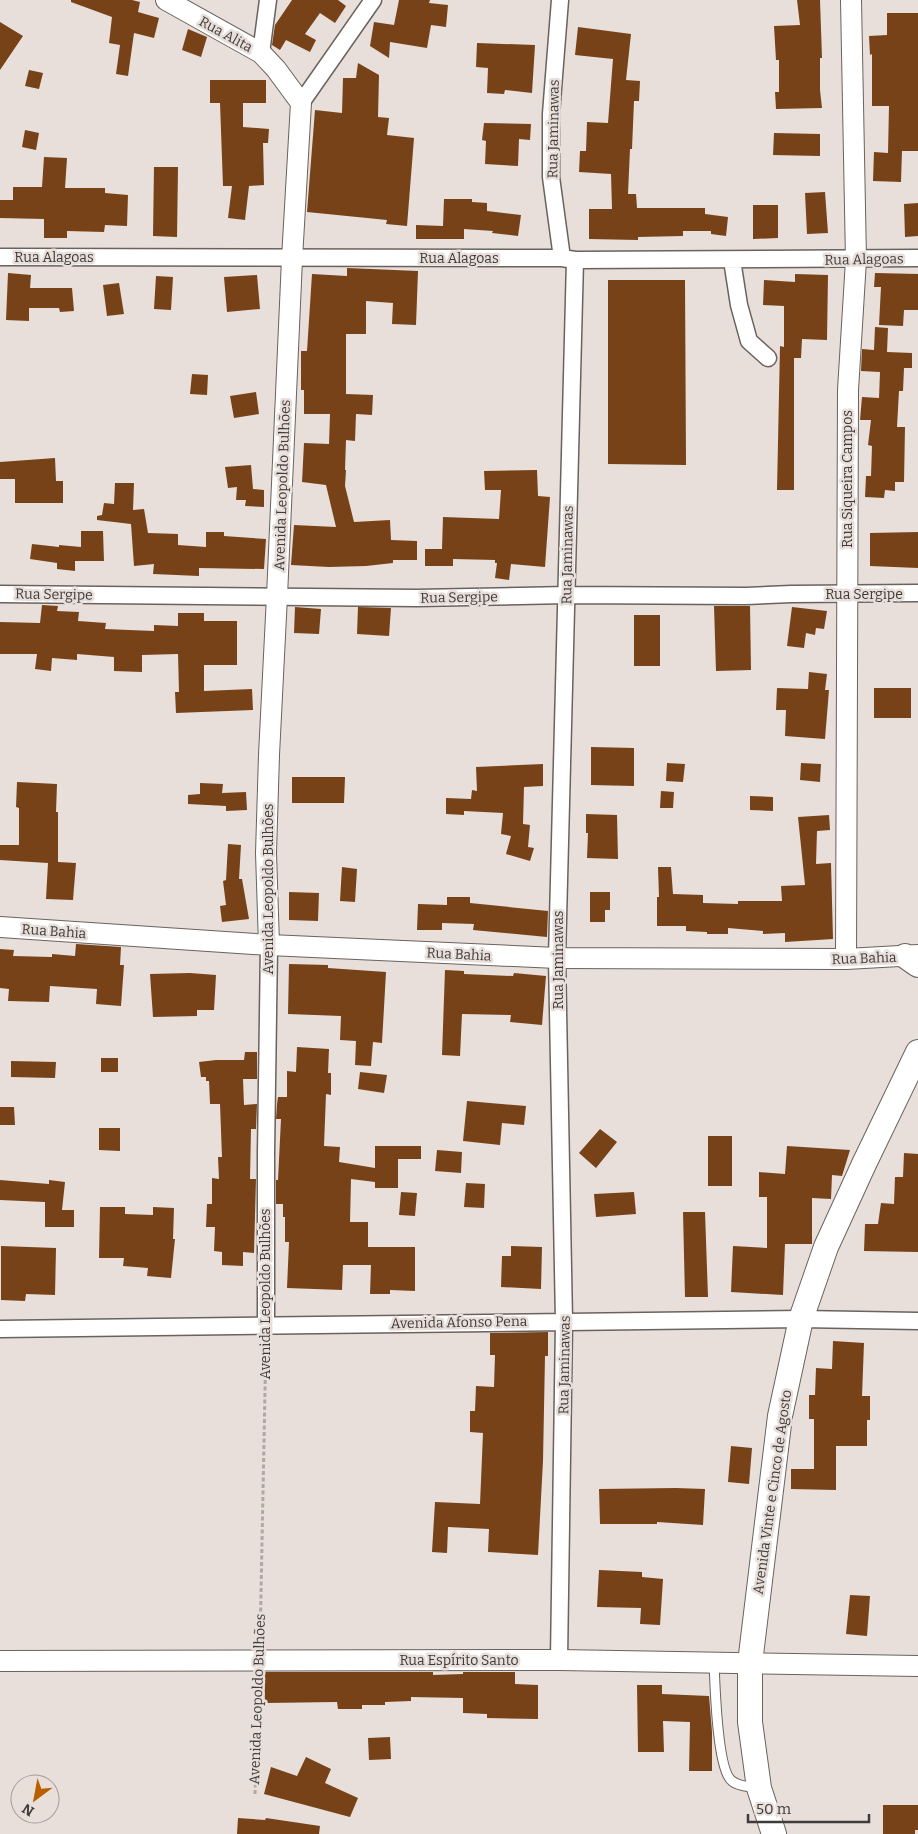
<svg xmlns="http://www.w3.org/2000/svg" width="918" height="1834" font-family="Bitter,serif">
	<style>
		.building { fill: #774218 }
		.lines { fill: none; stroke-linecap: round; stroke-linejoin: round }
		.service-casing { stroke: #69625d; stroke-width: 11 }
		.minor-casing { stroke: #69625d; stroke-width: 19 }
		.tertiary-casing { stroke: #69625d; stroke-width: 22 }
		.secondary-casing { stroke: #69625d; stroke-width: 26 }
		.path { stroke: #afa8a4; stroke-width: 3; stroke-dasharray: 4 2.5; stroke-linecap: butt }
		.service { stroke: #fff; stroke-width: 9 }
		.minor { stroke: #fff; stroke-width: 16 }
		.tertiary { stroke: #fff; stroke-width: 20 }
		.secondary { stroke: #fff; stroke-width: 24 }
		.labels { text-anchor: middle; stroke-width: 5; stroke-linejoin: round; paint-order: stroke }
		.street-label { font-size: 14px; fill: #3e3b38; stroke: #e8dfda }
	</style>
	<rect width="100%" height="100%" fill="#e8dfda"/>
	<path class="building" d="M71 0H132L140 2 138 12 159 18 154 38 134 33 128 76 116 74 120 45 109 43 112 17 71 2Z
		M292 0H338L346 6 335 23 320 13 305 34 316 40 310 52 286 40 280 50 272 45 275 25Z
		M399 0H430L429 3 448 5 446 27 431 25 427 48 390 42 389 58 370 46 374 22 394 25Z
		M797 0H820L822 58H820V90L822 108 776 109 775 92H779V60H776L774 26 800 25Z
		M887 13H918V151H902L901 182 873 181 874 152 888 153 889 106H872V54L870 55 869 36 887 35Z
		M0 22 23 36 0 70Z
		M578 27 631 34 626 80 640 81 639 101H634L632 149H630L628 194H636L637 208H705V214L728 217 726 236 711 234V231H683V236L638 237V240L589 239V209H612L611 174 579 172 580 151H586L587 122 608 123 613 59 575 55Z
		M188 29 207 37 201 57 182 50Z
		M477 43 535 45 532 93 505 90 504 94 487 93 488 68 476 67Z
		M358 63 379 75 378 117 389 118 387 135 414 138 407 226 386 224 387 220 307 212 315 110 342 113 343 78H356Z
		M29 70 43 73 39 89 25 86Z
		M210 80H266V103H243V127L269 129 268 143H263L264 185 249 186 245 220 228 218 232 186H223L220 103H210Z
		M484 123 531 124 530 140 519 139 518 166 485 164 486 141 482 140Z
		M25 130 39 133 36 150 22 147Z
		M774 133 820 134V156L773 155Z
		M44 157 67 158 65 188H105V193L128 195 127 226 105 225 104 232 67 231V238H44V219L0 218V200H13V187H42Z
		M154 167H178L177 237 153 236Z
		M825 192 828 233 807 234 805 193Z
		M444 199H472V202L487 203V211L521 215 518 236 492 233 493 231 464 229V239H416V225L443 226Z
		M918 203V236L905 237 904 204Z
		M753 205H778V238L753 239Z
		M347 268 418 271 416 325 392 324 393 303 366 301V334H346V394L373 395 372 415 356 414 355 441 346 440 345 470H346L345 486 354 522 390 520 391 540 417 541V560H393V563L366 566 329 567 291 565 294 525 336 527 326 485 302 482 304 443 329 444 330 414H304V390H301V351H307L312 274 347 276Z
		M8 273 31 275 30 288H72L74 311 60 312 59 308H29V321L6 320Z
		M875 273 918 274V310H904L903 326 879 325 881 287H874Z
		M795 274 828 275 827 340 802 339 801 358H794V490H777L780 346 784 347V306L763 305 764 280 795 282Z
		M257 275 260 309 227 312 224 277Z
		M156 276 173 277 171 310 154 309Z
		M608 280H685L686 465 608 464Z
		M119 283 124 314 107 316 103 285Z
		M875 327 888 328 887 352 912 353V368H904L903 391H899L897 427H905L904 482H895V491L885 490 884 498 865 497 866 476H871L872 446 868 445 871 420H860L862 397 879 398 880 372 861 371 862 349 874 350Z
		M192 374 208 375 207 395 190 394Z
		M256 392 259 414 234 418 230 396Z
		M55 458 56 481H63V503H15V479H0V462Z
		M251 465 253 489 264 490V507L245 506 246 500H236L237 487 228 488 225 467Z
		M537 470 538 496 550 497 545 567 511 564 509 580 495 578 497 563H495V560L453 559V566H425V549H442L443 517 499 519 501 490H485L484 471Z
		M115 483H134L133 510 144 509 148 533 178 534V545L206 547V532H224V536L266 539 264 569 199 568V576L153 574 154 564 134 566 131 524 97 520V516L102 515 104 503 114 504Z
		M81 531H103L104 561H75V571L57 569V563L30 559 32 544 59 547V545L81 547Z
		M918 532V568L870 566V533Z
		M42 605 58 606 57 611 79 612 78 621 106 623 105 629 154 631V625L178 626V613H204V621H237V665H204V691L252 689 253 710 176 713 175 692H179L178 654 142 655V672L114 671V657L77 654V660L52 658 51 671 35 669 37 654H0V622L40 623Z
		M714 606H750L751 670 716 671Z
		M295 607 321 609 319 634 294 633Z
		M358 607 391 608 389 636 357 634Z
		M792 607 827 611 824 629 816 628 815 635 806 633 804 648 787 646Z
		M634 615H660V666H634Z
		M809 672 827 674 825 690H829L825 739 785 736 786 710H776L777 688 808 689Z
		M874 688H911V718H874Z
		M591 747 634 748V786L591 785Z
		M667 763 685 764 683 782 666 781Z
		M801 763 821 764 820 782 800 780Z
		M543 764V786L524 787 523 824 530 825 528 847 534 848 530 861 506 854 511 836 501 834 503 813 464 811V815L446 814V798L471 799 472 790 477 791 476 767Z
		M292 777H345L344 803H292Z
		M17 782 57 784 56 812H58V862L76 863 73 900 46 899 48 863 0 860V845H19V808L16 807Z
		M200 783 223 784 222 793 246 792 247 810 226 811V806L188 804V795L200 794Z
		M661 791 674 792 673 808H660Z
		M750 796 773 797V811L750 810Z
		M586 814 617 815 618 859 587 858 588 833H586Z
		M829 815 830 830 817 831 816 864 831 863 833 939 785 942V933L763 934V931L728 928V934H707V932L686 931V926H657V897H659L658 867H671L673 894 703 895V903L738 904V901H782L781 886 805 885 798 817Z
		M228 844 241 845 239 879H242L249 919 222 922 220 906 226 905 223 881 226 880Z
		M342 867 357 869 355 902 340 901Z
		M289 892 319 893 318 921 289 920Z
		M590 892H610V910H605V922H590Z
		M447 897H470V903L548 911 547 937 473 930 474 924 442 923V930H417L418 904 447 905Z
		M76 944 121 947 120 965H124L121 1006 96 1004 97 989 50 986 49 1002 8 1001 9 989 0 988V949L14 950 13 956 52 957V954L75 956Z
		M289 964 328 965V968L386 972 382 1043 373 1042 371 1066 355 1065 356 1041 340 1040 341 1016 288 1014Z
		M445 970 464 971V974L513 976 514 973 546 976 542 1025 510 1022 511 1015 462 1014 460 1056 442 1055Z
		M190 973 216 975 214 1010H197V1016L153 1017 150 974Z
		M297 1047 329 1049 328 1073H331V1095L326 1094 324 1146 340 1147 339 1162 375 1168V1146H421V1159H398V1188H375V1182L351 1179 350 1222H368V1247H415V1291L390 1290V1294H370L371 1265H343L342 1290 287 1288 289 1242H285V1217H283V1204H276V1180H278L281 1119H276L277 1104 278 1097H287V1071L296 1072Z
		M245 1052H257V1079H243L244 1105 257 1104 256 1129H251L250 1179H256L254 1253 243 1252V1266L222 1265V1252L214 1251 215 1227H206L207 1204H212V1178L219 1179 218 1157H222L220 1104H210L209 1081H206V1077H201L199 1062 216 1060H244Z
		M101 1058H118V1072H101Z
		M11 1061 56 1062 55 1078 11 1077Z
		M360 1072 387 1075 384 1093 358 1089Z
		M467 1101 526 1106 524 1125 502 1123 500 1145 463 1141Z
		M0 1107H14L15 1125H0Z
		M99 1128H120V1151L99 1150Z
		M600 1129 617 1142 596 1168 579 1153Z
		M708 1136H732V1186H708Z
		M787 1146 850 1150 842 1176 832 1175 831 1199 812 1198V1244H785L783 1295 731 1292 733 1246 767 1248V1197H759V1172L785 1174Z
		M437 1150 462 1152 461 1173 435 1171Z
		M904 1153 918 1154V1252L864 1251 865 1224H878L881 1203 894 1204 895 1177H903Z
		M0 1180 49 1184V1180L65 1182 62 1210H74V1227H45V1202L0 1200Z
		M466 1183 485 1184 484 1208 464 1207Z
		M401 1192 417 1193 415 1216 399 1215Z
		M634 1192 636 1214 596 1217 594 1194Z
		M100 1207H125V1214L153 1215V1207L174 1208 173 1239H175L171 1278 147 1276 148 1268 123 1266 124 1258H99Z
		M683 1212H705L708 1297H685Z
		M1 1246 56 1248 55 1295 26 1294 25 1301 1 1300Z
		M511 1246 542 1247 541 1289 501 1287 502 1256H511Z
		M548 1332V1356H545L543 1461 538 1555 488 1552 489 1529 448 1527 447 1553 432 1552 435 1502 480 1504 483 1433 470 1432V1411H475L476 1386 494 1387 495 1355H490V1333Z
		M833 1341 864 1343 862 1396H870V1420H867V1446H836V1490L791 1489V1469H814V1419H809V1395H815L816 1368 832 1369Z
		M731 1446 752 1448 749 1484 728 1482Z
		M676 1488 705 1489 703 1525 657 1522V1524H600L599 1489Z
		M599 1570 642 1572V1577L663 1579 660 1625 640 1624 641 1608 597 1607Z
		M850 1595 870 1596 867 1636 846 1634Z
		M264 1672H433V1675L463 1674V1672H515V1684L538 1685V1719L487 1718V1714L463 1713V1698L411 1697V1701L385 1702V1705H362V1709H338L337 1702 265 1703Z
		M637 1685H662V1694L709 1696 712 1732V1771H689L690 1722 663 1721 664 1752H638Z
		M390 1737 391 1759 369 1760 368 1738Z
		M306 1757 331 1769 325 1783 358 1798 350 1817 264 1794 271 1767 297 1776Z
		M883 1805H918V1830H915V1834H883Z
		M238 1818 265 1820 266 1818 320 1826 319 1834H237Z"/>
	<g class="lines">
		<g class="service-casing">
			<path id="service" d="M714 1663C715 1684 717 1770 732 1781 739 1787 750 1786 758 1788"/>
		</g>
		<g class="minor-casing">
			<path id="minor" d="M560 0 551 114V177L562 258
				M261 53 268 0
				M301 103 373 0
				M0 257 562 258 575 260 918 258
				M732 260 739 305 749 341 768 358
				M0 594 417 598 567 595 746 596 791 594 918 593
				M266 1324V1153L269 945
				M0 1329 801 1319 918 1321
				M559 1660 564 1321 557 958 575 260"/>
		</g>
		<g class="tertiary-casing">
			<path id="tertiary" d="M166 0 261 53 276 69 301 103 292 259 277 596 269 755 266 853 269 945
				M0 927 269 945 557 958 846 959 918 955
				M846 959 848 390 856 260 851 0
				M0 1661 559 1660 918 1666"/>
		</g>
		<g class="secondary-casing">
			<path id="secondary" d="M905 956 918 965
				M774 1834 759 1788 750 1722V1663L780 1416 801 1319 826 1247 864 1164 918 1052"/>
		</g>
		<path class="path" d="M260 1644 266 1340
			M255 1794 259 1677"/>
		<use href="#service" class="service"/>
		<use href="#minor" class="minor"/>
		<use href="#tertiary" class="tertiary"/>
		<use href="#secondary" class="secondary"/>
	</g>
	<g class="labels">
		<g class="street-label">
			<text transform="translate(226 34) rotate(29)" y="5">Rua Alita</text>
			<text transform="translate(553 129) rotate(-89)" y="5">Rua Jaminawas</text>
			<text x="54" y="262">Rua Alagoas</text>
			<text x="459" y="263">Rua Alagoas</text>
			<text transform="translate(864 259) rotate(-1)" y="5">Rua Alagoas</text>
			<text transform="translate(847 479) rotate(-90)" y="5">Rua Siqueira Campos</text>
			<text transform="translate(282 485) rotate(-88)" y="5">Avenida Leopoldo Bulhões</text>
			<text transform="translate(567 555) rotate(-89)" y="5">Rua Jaminawas</text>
			<text transform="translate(54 594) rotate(1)" y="5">Rua Sergipe</text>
			<text x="864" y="599">Rua Sergipe</text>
			<text transform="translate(459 597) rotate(-1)" y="5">Rua Sergipe</text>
			<text transform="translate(268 889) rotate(-90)" y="5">Avenida Leopoldo Bulhões</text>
			<text transform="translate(54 931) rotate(4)" y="5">Rua Bahia</text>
			<text transform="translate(459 954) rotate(3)" y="5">Rua Bahia</text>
			<text transform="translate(864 958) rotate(-2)" y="5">Rua Bahia</text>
			<text transform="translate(558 960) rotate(-90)" y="5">Rua Jaminawas</text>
			<text transform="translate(265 1294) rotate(-90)" y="5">Avenida Leopoldo Bulhões</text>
			<text transform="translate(459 1322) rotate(-1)" y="5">Avenida Afonso Pena</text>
			<text transform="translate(564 1365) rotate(-89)" y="5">Rua Jaminawas</text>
			<text transform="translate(772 1492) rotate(-82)" y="5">Avenida Vinte e Cinco de Agosto</text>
			<text x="459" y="1665">Rua Espírito Santo</text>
			<text transform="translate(257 1699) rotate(-88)" y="5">Avenida Leopoldo Bulhões</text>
		</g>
	</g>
	<g transform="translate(35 1799) rotate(212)"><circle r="24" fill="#e8dfda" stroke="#a49d99"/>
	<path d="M0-4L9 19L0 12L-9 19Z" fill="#b95f00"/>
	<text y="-8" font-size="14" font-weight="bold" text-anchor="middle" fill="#3e3b38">N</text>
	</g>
	<path d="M748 1814v8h121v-8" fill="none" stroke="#3e3b38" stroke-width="2.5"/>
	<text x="756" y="1814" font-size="15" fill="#3e3b38" stroke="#e8dfda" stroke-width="4" paint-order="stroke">50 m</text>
</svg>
